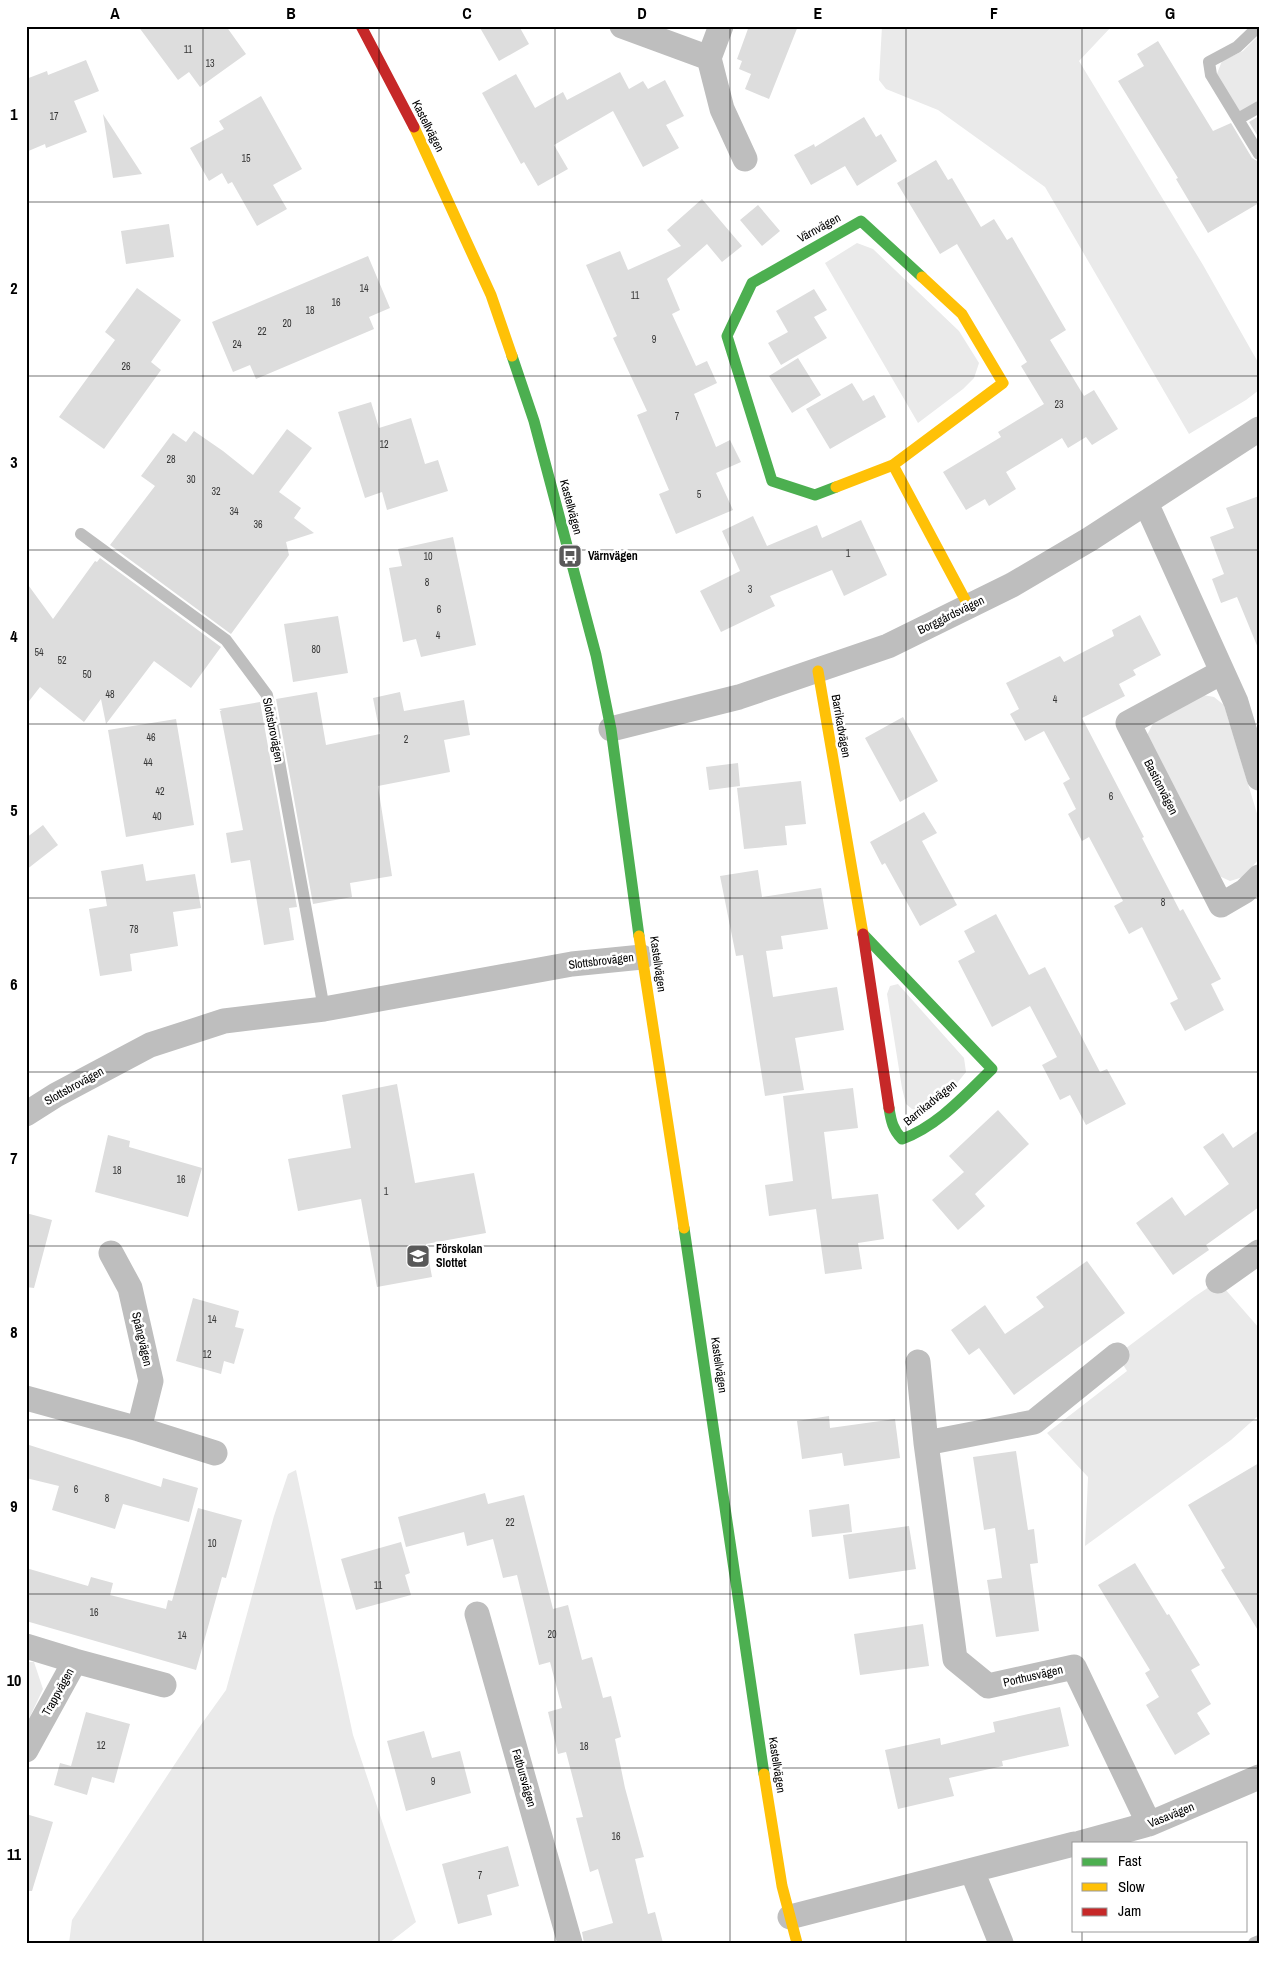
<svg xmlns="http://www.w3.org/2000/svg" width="1285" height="1969" font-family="'Archivo Narrow',sans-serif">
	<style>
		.green { fill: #eaeaea }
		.building { fill: #ddd }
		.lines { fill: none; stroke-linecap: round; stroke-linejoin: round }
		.lane { stroke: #bebebe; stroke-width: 12 }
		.street { stroke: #bebebe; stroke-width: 25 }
		.fast { stroke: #4caf50; stroke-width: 11 }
		.slow { stroke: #ffc107; stroke-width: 11 }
		.jam { stroke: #c62828; stroke-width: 11 }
		.grid { fill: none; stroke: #000; stroke-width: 1; stroke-opacity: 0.55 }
		.labels { text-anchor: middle; stroke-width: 5; stroke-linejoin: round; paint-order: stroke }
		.number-label { font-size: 10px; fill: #373737 }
		.street-label { font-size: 12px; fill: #000; stroke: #fff }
		.poi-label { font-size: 12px; font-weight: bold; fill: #000; stroke: #fff; text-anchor: start }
		.neatline { fill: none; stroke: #000; stroke-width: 2 }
		.grid-label { font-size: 16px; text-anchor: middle; font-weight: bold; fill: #000 }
	</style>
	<rect width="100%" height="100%" fill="#fff"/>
	<path class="green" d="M882 26H1112L1079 61 1203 265 1259 364V390L1246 400 1189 434 1045 187 938 110 886 89 879 80Z
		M1259 35V105L1241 116 1216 76 1222 61 1243 51Z
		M857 243 873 249 959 331 979 363 974 378 963 389 918 423 825 263Z
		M1203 695 1214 697 1224 705 1259 820V859L1243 877 1230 881 1217 875 1147 735 1155 720Z
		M898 984 964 1058 966 1072 949 1093 922 1111 912 1109 906 1104 902 1088 887 994 890 986Z
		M1218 1281 1259 1328V1415L1231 1440 1085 1546 1088 1477 1047 1433 1127 1371 1117 1355 1194 1297Z
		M296 1470 353 1735 416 1922 389 1943H69L72 1920 198 1729 226 1690 274 1516 288 1474Z
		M26 1662H34L43 1689 26 1725Z"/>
	<path class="building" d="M138 26H226L246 54 200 87 189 72 178 80Z
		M479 26H519L529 44 499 61Z
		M749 26H798L769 99 745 89 751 74 739 69 742 61 737 59Z
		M1158 41 1213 131 1231 123 1252 158 1259 162V203L1208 233 1176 179 1178 178 1118 81 1144 66 1137 54Z
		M86 60 99 91 74 101 87 132 46 148 45 144 26 152V79L47 71 48 75Z
		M620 72 629 89 643 81 648 89 665 80 684 116 666 125 679 148 643 167 613 111 554 145 568 169 538 186 524 162 521 164 482 93 516 74 535 108 563 92 567 100Z
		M261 96 302 169 273 185 287 209 257 226 232 182 228 184 222 173 209 181 190 148 224 129 219 121Z
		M103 114 142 174 113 178Z
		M1259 116V138L1249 122Z
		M864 117 876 137 881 134 897 161 857 186 845 166 811 185 794 155 814 144 815 147Z
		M936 160 948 180 952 178 981 227 994 219 1007 240 1012 237 1066 330 1050 340 1084 396 1094 390 1118 429 1092 445 1086 437 1068 448 1062 438 1006 472 1016 489 989 506 985 499 966 510 943 472 1001 437 998 432 1044 404 1021 366 1027 362 957 244 940 254 897 183Z
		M702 199 742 246 722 262 707 244 667 279 680 310 672 314 696 366 707 361 717 383 694 394 716 447 730 440 741 462 716 473 733 510 676 534 659 494 669 490 637 415 647 411 613 338 617 336 586 265 620 251 628 270 681 246 667 230Z
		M758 205 780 231 762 246 740 220Z
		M169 224 174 257 126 264 121 231Z
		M368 256 390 308 369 317 374 329 256 379 250 365 233 372 212 322Z
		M137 288 181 320 151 362 161 370 104 449 59 417 115 340 105 332Z
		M814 289 827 310 814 317 827 338 781 365 768 343 788 332 776 311Z
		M798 358 821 395 792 413 769 376Z
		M852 383 863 401 874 395 886 417 830 449 806 409Z
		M371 402 379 428 411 418 425 464 438 460 448 491 387 510 382 492 365 498 338 412Z
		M287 429 312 448 279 492 301 508 294 518 314 533 286 542 289 555 231 634 110 545 155 486 141 476 173 433 186 442 194 431 223 451 253 475Z
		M1259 496V648H1258L1237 597 1221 603 1212 579 1224 574 1210 537 1234 528 1226 508Z
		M753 516 767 546 817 525 822 538 861 520 887 575 844 596 832 570 770 596 775 606 721 632 700 591 740 571 722 531Z
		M453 537 476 645 421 657 416 639 403 642 389 568 402 566 398 549Z
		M100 558 221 647 191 688 154 661 106 724 101 699 84 722 40 687 26 705V582L53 619 95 561 97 562Z
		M1140 615 1161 655 1133 670 1136 675 1119 684 1125 696 1082 718 1144 837 1142 838 1180 911 1183 909 1221 979 1211 984 1224 1010 1185 1031 1170 1003 1178 999 1142 927 1129 934 1114 906 1123 901 1089 837 1082 841 1068 814 1076 809 1063 783 1070 779 1044 731 1025 741 1010 714 1019 709 1006 683 1060 656 1064 662 1114 636 1112 630Z
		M338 616 348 673 293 682 284 624Z
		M317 692 326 745 380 734 373 698 400 692 404 711 464 700 470 735 444 740 450 772 378 786 392 876 350 883 352 897 313 904 276 699Z
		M260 702 297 907 289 908 294 940 264 945 250 860 231 863 226 833 243 830 220 711H222L219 709Z
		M903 717 938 781 900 802 865 738Z
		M176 719 194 825 126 837 108 730Z
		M738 763 740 786 709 790 706 767Z
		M801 781 806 824 785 826 787 845 744 849 737 788Z
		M924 812 937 833 922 841 957 905 920 926 885 863 882 865 870 842Z
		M43 825 58 845 26 870V838Z
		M143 864 146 881 195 874 201 908 173 912 178 946 130 954 132 971 100 976 89 909 107 906 101 871Z
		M758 870 762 897 821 888 828 929 781 936 783 949 766 951 773 997 837 987 844 1030 795 1038 804 1090 765 1096 743 955 736 956 720 876Z
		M996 914 1029 975 1045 967 1100 1072 1107 1069 1126 1104 1086 1125 1070 1095 1060 1100 1042 1065 1057 1057 1030 1006 992 1027 958 961 975 952 964 931Z
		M397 1084 415 1183 474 1173 486 1233 426 1244 432 1277 377 1287 361 1199 298 1211 288 1159 351 1148 342 1095Z
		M853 1088 858 1128 824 1132 832 1199 878 1194 884 1239 858 1243 862 1269 825 1274 816 1209 769 1216 765 1185 793 1181 783 1096Z
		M998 1110 1029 1144 975 1194 985 1206 958 1230 932 1200 964 1172 949 1156Z
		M1259 1130V1207L1206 1245 1209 1250 1173 1275 1136 1223 1172 1197 1185 1216 1229 1184 1203 1147 1223 1133 1233 1148Z
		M108 1135 130 1141 129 1147 202 1168 188 1217 95 1192Z
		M26 1213 52 1220 34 1288 26 1287Z
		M1087 1261 1125 1313 1014 1395 979 1348 969 1355 951 1330 985 1305 1005 1334 1044 1307 1036 1297Z
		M193 1298 239 1311 235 1327 244 1329 234 1364 224 1361 221 1374 176 1361Z
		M829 1416 830 1428 895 1419 900 1458 844 1466 842 1453 802 1459 797 1421Z
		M26 1444 161 1487 163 1478 198 1488 189 1522 123 1504 115 1529 52 1510 59 1486 26 1478Z
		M1016 1451 1028 1530 1034 1529 1038 1563 1030 1564 1039 1631 996 1637 987 1580 1002 1578 995 1528 984 1530 973 1457Z
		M1259 1463V1632L1221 1570 1225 1568 1188 1505Z
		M485 1493 488 1504 524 1495 553 1609 568 1605 582 1660 592 1657 603 1698 611 1696 621 1737 615 1739 625 1788 644 1857 635 1859 648 1914 655 1912 663 1943H584L582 1932 613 1923 598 1869 590 1872 576 1818 583 1817 566 1752 558 1754 548 1712 562 1708 550 1662 539 1665 517 1575 503 1578 493 1539 467 1546 464 1532 406 1547 398 1517Z
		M849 1504 852 1532 812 1537 809 1510Z
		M198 1508 242 1520 226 1578 222 1577 196 1670 26 1621V1568L88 1586 91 1577 113 1583 110 1595 166 1609 168 1600 172 1601Z
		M909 1526 916 1569 849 1579 843 1535Z
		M401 1542 410 1573 405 1575 411 1595 356 1610 341 1559Z
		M1135 1563 1167 1615 1169 1614 1200 1665 1191 1670 1211 1704 1197 1713 1210 1734 1175 1755 1146 1705 1159 1697 1145 1673 1150 1670 1098 1585Z
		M923 1624 929 1666 860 1675 854 1634Z
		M1060 1707 1069 1746 1002 1761 1003 1766 949 1778 954 1796 898 1809 885 1750 940 1738 941 1745 995 1732 993 1722Z
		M86 1712 130 1724 114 1783 92 1777 87 1795 54 1785 60 1763 71 1766Z
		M424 1731 432 1758 460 1751 471 1793 406 1811 387 1741Z
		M26 1814 53 1822 32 1891H26Z
		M508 1846 519 1886 487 1895 492 1915 458 1924 442 1864Z"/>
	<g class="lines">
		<path class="lane" d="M1259 26 1237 47 1209 62 1211 75 1259 154
			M1238 119 1259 107
			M81 534 226 640 267 695 324 1009
			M1254 1943 1259 1941"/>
		<path class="street" d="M622 26 709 58 721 26
			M709 58 722 109 745 159
			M1146 503 1236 702 1259 778
			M1222 672 1128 723 1221 905 1245 891 1259 877
			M611 729 739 697 888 646 1012 585 1090 539 1259 429
			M26 1114 56 1095 150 1045 224 1021 324 1009 572 964 642 957
			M111 1253 130 1288 151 1381 139 1429
			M1218 1281 1259 1252
			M918 1362 926 1443 955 1659 988 1686 1074 1667 1149 1824
			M26 1398 139 1429 215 1453
			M926 1443 1034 1422 1117 1355
			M477 1614 570 1943
			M26 1646 75 1661 164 1685
			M26 1750 75 1661
			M1080 1843 1149 1824 1259 1777
			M972 1871 1001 1943
			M790 1917 1074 1844"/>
		<path class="fast" d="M512 356 534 421 596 655 611 729 639 936
			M836 487 815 495 772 481 727 336 752 283 861 221 922 277
			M863 934 992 1069C965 1095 938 1126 902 1139 893 1130 891 1121 889 1108
			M684 1228 764 1774"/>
		<path class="slow" d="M414 127 491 295 512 356
			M893 465 1003 383 962 314 922 277
			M836 487 893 465 969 607
			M818 671 863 934
			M639 936 684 1228
			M764 1774 782 1886 797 1943"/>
		<path class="jam" d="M361 26 414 127
			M863 934 889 1108"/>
	</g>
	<path class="grid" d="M203 26V1943M379 26V1943M555 26V1943M730 26V1943M906 26V1943M1082 26V1843M26 202H1259M26 376H1259M26 550H1259M26 724H1259M26 898H1259M26 1072H1259M26 1246H1259M26 1420H1259M26 1594H1259M26 1768H1259M1082 1930V1943"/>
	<defs>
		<g id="bus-square" transform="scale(1.25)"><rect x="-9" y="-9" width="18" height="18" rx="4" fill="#595959" stroke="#fff"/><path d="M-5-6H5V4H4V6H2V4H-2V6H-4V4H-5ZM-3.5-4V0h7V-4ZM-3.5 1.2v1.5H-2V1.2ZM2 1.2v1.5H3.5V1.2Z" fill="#fff"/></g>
		<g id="school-square" transform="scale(1.25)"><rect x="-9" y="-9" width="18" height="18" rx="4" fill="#595959" stroke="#fff"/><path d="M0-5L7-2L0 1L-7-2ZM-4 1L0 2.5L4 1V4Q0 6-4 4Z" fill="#fff"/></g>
	</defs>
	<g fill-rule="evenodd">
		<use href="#bus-square" x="570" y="556"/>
		<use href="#school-square" x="418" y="1256"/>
	</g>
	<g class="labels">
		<g class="number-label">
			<text x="188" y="53">11</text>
			<text x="210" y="67">13</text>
			<text x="54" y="120">17</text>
			<text x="246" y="162">15</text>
			<text x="364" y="292">14</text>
			<text x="635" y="299">11</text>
			<text x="336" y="306">16</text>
			<text x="310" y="314">18</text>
			<text x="287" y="327">20</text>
			<text x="262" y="335">22</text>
			<text x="654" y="343">9</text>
			<text x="237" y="348">24</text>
			<text x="126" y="370">26</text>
			<text x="1059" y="408">23</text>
			<text x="677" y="420">7</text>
			<text x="384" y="448">12</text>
			<text x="171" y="463">28</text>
			<text x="191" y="483">30</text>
			<text x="216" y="495">32</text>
			<text x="699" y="498">5</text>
			<text x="234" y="515">34</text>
			<text x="258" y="528">36</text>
			<text x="848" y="557">1</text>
			<text x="428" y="560">10</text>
			<text x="427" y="586">8</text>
			<text x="750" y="593">3</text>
			<text x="439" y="613">6</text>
			<text x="438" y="639">4</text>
			<text x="316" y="653">80</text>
			<text x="39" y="656">54</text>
			<text x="62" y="664">52</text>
			<text x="87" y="678">50</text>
			<text x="110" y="698">48</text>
			<text x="1055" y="703">4</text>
			<text x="151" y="741">46</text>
			<text x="406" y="743">2</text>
			<text x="148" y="766">44</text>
			<text x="160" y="795">42</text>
			<text x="1111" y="800">6</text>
			<text x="157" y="820">40</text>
			<text x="1163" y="906">8</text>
			<text x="134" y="933">78</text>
			<text x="117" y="1174">18</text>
			<text x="181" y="1183">16</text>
			<text x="386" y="1195">1</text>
			<text x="212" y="1323">14</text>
			<text x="207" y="1358">12</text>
			<text x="76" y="1493">6</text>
			<text x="107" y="1502">8</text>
			<text x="510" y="1526">22</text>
			<text x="212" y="1547">10</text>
			<text x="378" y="1589">11</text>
			<text x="94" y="1616">16</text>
			<text x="552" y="1638">20</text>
			<text x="182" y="1639">14</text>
			<text x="101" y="1749">12</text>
			<text x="584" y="1750">18</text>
			<text x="433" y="1785">9</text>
			<text x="616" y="1840">16</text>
			<text x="480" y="1879">7</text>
		</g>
		<g class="street-label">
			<text transform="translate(428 126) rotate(63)" y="4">Kastellvägen</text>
			<text transform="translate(819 228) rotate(-29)" y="4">Värnvägen</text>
			<text transform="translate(571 507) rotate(75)" y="4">Kastellvägen</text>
			<text transform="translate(951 615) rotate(-26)" y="4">Borggårdsvägen</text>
			<text transform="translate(841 726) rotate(80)" y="4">Barrikadvägen</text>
			<text transform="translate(273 730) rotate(79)" y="4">Slottsbrovägen</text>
			<text transform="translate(1161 787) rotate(63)" y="4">Bastionvägen</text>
			<text transform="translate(601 961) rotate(-7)" y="4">Slottsbrovägen</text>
			<text transform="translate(658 964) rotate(82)" y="4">Kastellvägen</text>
			<text transform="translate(74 1086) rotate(-29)" y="4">Slottsbrovägen</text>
			<text transform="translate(930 1103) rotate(-39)" y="4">Barrikadvägen</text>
			<text transform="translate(142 1339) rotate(77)" y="4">Spångvägen</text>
			<text transform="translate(719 1365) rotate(82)" y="4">Kastellvägen</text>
			<text transform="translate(1033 1676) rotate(-13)" y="4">Porthusvägen</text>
			<text transform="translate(58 1692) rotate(-61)" y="4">Trappvägen</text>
			<text transform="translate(777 1765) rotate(81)" y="4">Kastellvägen</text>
			<text transform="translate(524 1778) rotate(74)" y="4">Fatbursvägen</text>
			<text transform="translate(1171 1815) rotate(-22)" y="4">Vasavägen</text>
		</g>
		<g class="poi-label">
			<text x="588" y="560">Värnvägen</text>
			<text x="436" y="1253">Förskolan<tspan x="436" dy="14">Slottet</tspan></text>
		</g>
	</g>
	<rect width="1285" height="1969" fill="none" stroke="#ffffff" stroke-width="55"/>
	<rect x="1072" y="1842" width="175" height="90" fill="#ffffff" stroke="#999999"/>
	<rect x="1082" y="1858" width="25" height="8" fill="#4caf50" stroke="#999999"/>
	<text x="1118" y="1866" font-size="15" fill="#000000">Fast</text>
	<rect x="1082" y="1883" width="25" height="8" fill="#ffc107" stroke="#999999"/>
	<text x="1118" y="1892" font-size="15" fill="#000000">Slow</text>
	<rect x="1082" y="1908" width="25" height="8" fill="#c62828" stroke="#999999"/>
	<text x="1118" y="1916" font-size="15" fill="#000000">Jam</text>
	<rect x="28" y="28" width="1230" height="1914" class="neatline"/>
	<g class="grid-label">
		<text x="115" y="19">A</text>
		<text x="291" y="19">B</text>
		<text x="467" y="19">C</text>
		<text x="642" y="19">D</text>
		<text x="818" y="19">E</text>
		<text x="994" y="19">F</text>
		<text x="1170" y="19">G</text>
		<text x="14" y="120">1</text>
		<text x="14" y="294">2</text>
		<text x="14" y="468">3</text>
		<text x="14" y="642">4</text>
		<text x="14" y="816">5</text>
		<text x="14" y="990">6</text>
		<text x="14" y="1164">7</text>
		<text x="14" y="1338">8</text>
		<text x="14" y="1512">9</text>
		<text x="14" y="1686">10</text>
		<text x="14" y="1860">11</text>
	</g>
</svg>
